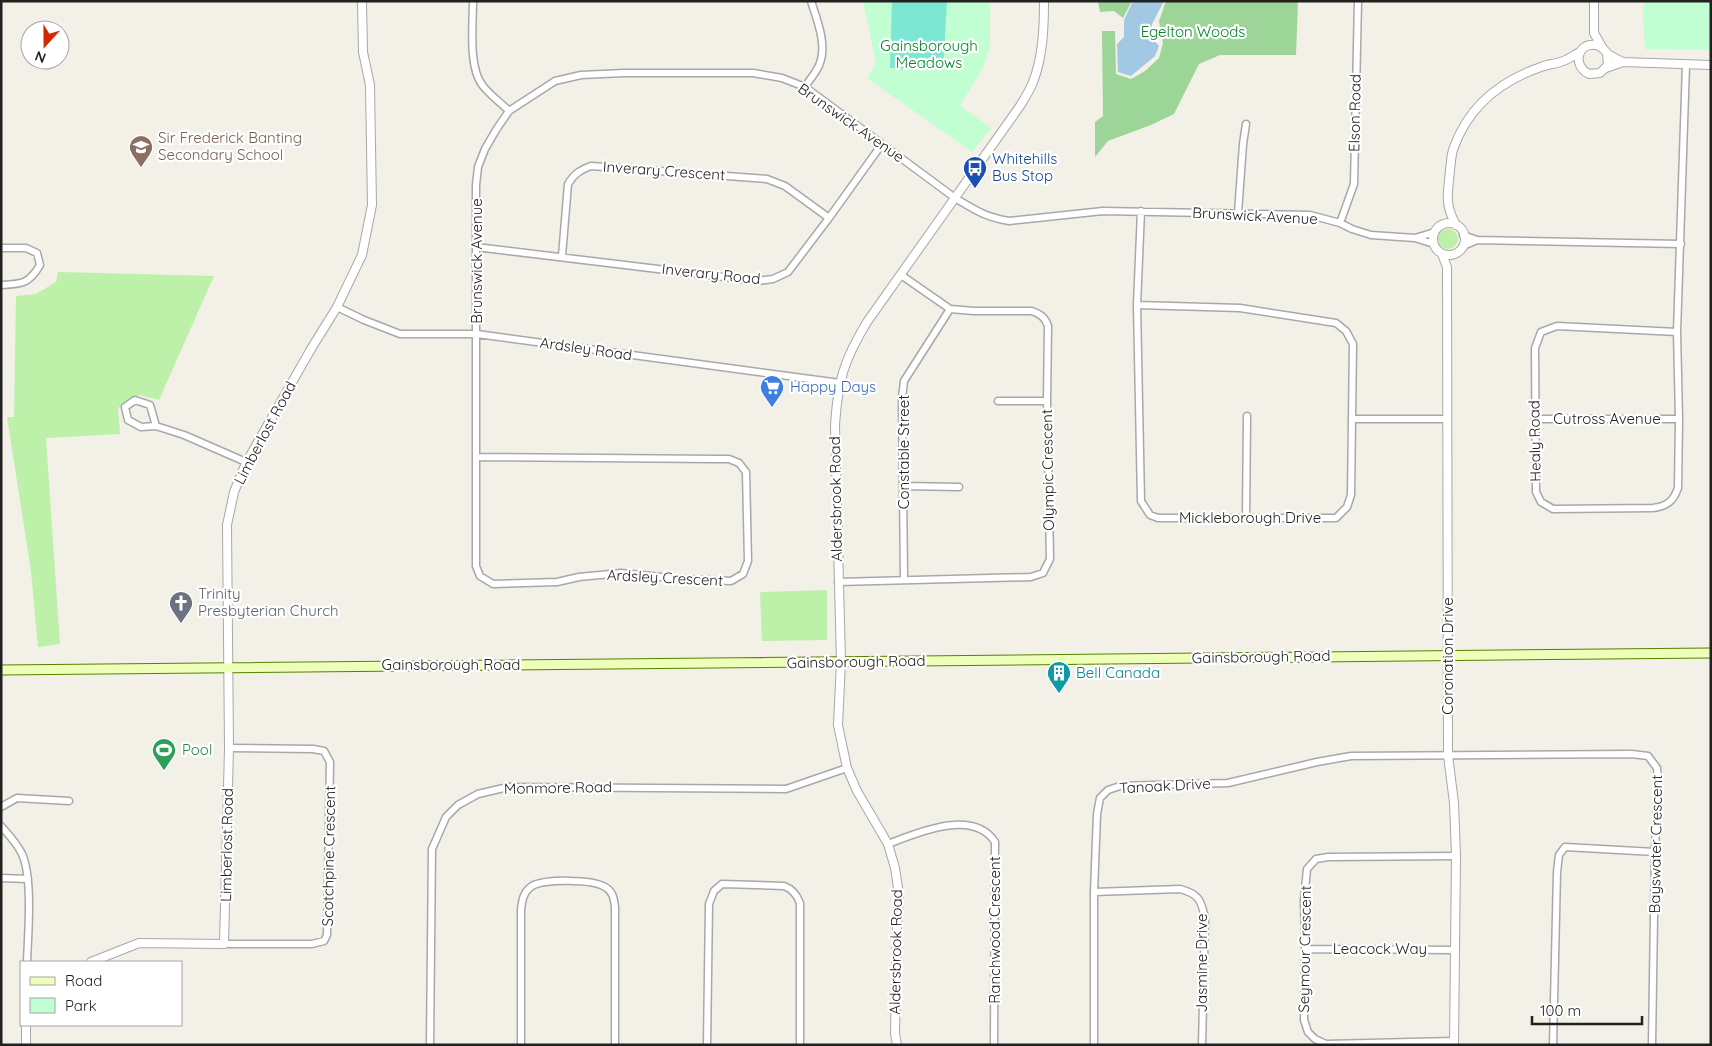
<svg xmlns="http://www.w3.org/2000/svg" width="1712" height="1046" font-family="Quicksand,sans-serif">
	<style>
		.grass { fill: #bdf0a9 }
		.forest { fill: #9dd598 }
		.park { fill: #c1fed2 }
		.pitch { fill: #7ee7d4 }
		.water { fill: #a3c8e3 }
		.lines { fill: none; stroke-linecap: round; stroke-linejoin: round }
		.minor-casing { stroke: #a8a8a8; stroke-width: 9 }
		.tertiary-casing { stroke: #a8a8a8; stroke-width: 10 }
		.secondary-casing { stroke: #588000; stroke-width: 11 }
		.minor { stroke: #fff; stroke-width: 6 }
		.tertiary { stroke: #fff; stroke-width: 8 }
		.secondary { stroke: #edffb8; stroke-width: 9 }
		.labels { text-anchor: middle; stroke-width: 4.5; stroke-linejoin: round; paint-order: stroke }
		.park-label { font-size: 15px; fill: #028628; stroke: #fff }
		.street-label { font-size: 15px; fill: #212121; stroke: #fff }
		.education-label { font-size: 15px; fill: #785e54; stroke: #fff; text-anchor: start }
		.transit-label { font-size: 15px; fill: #164399; stroke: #fff; text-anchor: start }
		.shop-label { font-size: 15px; fill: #366cbe; stroke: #fff; text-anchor: start }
		.worship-label { font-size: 15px; fill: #5b616d; stroke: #fff; text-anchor: start }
		.culture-label { font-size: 15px; fill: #0d838f; stroke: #fff; text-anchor: start }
		.leisure-label { font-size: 15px; fill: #27864d; stroke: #fff; text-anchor: start }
	</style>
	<rect width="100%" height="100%" fill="#f2f0e7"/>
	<path class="grass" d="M1438 239a10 10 0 1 1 20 0a10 10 0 1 1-20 0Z
		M58 272 214 276 159 400 139 395 118 408 120 434 46 438 60 644 38 647 31 571 7 417H14L16 296 36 294 56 282Z
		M827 590V640L762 641 760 592Z"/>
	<path class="forest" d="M1098 1H1132L1123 18 1114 11 1100 12Z
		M1166 1H1298L1296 55H1220L1199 64 1174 114 1151 125 1108 141 1095 157V122L1103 116 1102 31H1115L1116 74 1131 79 1145 71 1159 58 1163 43 1159 21Z"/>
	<path class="park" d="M863 1H990V46L984 66 960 106 991 128 972 152 867 78 876 63Z
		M1644 1H1711V50L1645 49 1643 15Z"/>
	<path class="pitch" d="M892 1H947L943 70 890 68Z"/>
	<path class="water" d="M1133 1H1164L1152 24 1151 37 1159 46 1155 56 1131 76 1118 72 1117 44 1124 37V20Z"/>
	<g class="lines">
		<g class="minor-casing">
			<path id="minor" d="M473 1C473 25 468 68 483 86 490 95 501 103 509 111
				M805 87C809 80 817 72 820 63 827 44 817 20 811 1
				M1238 213 1243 144 1246 124
				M1340 223 1354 184 1358 1
				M1463 235 1477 240 1681 244
				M1415 238 1435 232
				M1463 246 1477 240
				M476 247 757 281 773 279 788 272 829 218 882 144
				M1 248H26L37 253 40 265C29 284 22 284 1 285
				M562 256 568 184C574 174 580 170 591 166L767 179 785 186 829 218
				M1137 305 1141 501 1150 515 1158 518H1336L1347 507 1351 495 1353 344 1346 331 1336 323 1240 308 1137 305 1141 211
				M337 307 364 320 400 334H477L840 383
				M1677 332 1557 326 1541 332 1535 348 1536 492 1541 502 1553 509 1653 508C1667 506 1673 502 1678 488L1679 419 1677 332 1686 65
				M998 401H1047
				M1353 419H1447
				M1535 419H1679
				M156 426 141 427 128 420 125 407 135 400 150 405 156 426 184 435 246 462
				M476 457 717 459H729L739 463 746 472 748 561 743 574 731 581 681 579 621 573 579 577 557 582 493 584 480 576 476 566C476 439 476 312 476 185L478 167 485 149 496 130 509 111 555 81 581 75 624 73H753L782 78 805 87 955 198C975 210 985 217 1009 221L1103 211 1310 215 1340 223 1352 229 1371 235 1415 238 1434 244
				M904 486 959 487
				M1246 518 1247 416
				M904 579 902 398 904 381 950 309
				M838 582 1031 577 1043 573 1050 559 1047 401 1048 326C1045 317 1040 314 1032 311H974L950 309 901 275
				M1 807 17 798 69 801
				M1 826C9 835 17 843 22 854 33 878 28 934 27 962
				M888 844C917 833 973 808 995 842L994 1045
				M1 878 28 879
				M1094 892 1180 889C1199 894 1201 900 1205 918L1202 1045
				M224 944H312L324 941 327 935 330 762 324 751 313 749 229 748
				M1305 949 1455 950
				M1454 1041 1326 1044 1315 1039 1308 1032 1304 1020 1305 949 1304 900 1307 869 1316 859 1328 857 1456 856
				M430 1045 432 849 446 817 458 805 478 794 508 787 786 789 847 768
				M521 1045V910C522 901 523 892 532 886 545 879 592 879 605 887 613 891 614 899 615 907V1045
				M707 1045 709 904 714 891 722 884 784 886C793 889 797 895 800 903V1045
				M1094 1045V892L1097 814 1100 798 1108 790 1120 786 1228 783 1317 762 1351 756 1632 754 1648 756 1657 768 1658 780 1655 852 1652 1045
				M1553 1045 1557 872 1559 855 1565 847 1655 852"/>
		</g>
		<g class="tertiary-casing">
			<path id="tertiary" d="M1594 1V33L1602 47
				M1607 53 1608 65 1600 73 1589 74C1572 66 1577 42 1596 45 1602 46 1604 50 1608 54 1613 57 1618 60 1623 62
				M1606 68 1623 62 1711 65
				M1433 239a16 16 0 1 1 32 0a16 16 0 1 1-32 0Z
				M1456 225C1444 203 1448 194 1450 170 1451 163 1451 154 1454 147 1469 106 1500 81 1541 67 1548 64 1556 64 1563 61 1569 59 1574 55 1580 52
				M1442 254 1447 267 1448 755 1454 803 1456 856 1454 1045
				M91 962 139 943 224 944 229 748 227 525 234 492 246 463 311 349 337 307 362 255 372 205 370 85 363 52 362 1
				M26 1045V1025
				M897 1045 895 1033 897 927 899 895 895 868 888 844 857 791 847 768 838 725 841 662 835 425C838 380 844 360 867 322L1020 106C1025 98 1030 90 1033 82 1043 57 1044 27 1044 1"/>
		</g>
		<g class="secondary-casing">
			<path id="secondary" d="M1 670 1711 653"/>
		</g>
		<use href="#minor" class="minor"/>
		<use href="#tertiary" class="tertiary"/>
		<use href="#secondary" class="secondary"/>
	</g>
	<defs>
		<g id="school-pin" transform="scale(1.25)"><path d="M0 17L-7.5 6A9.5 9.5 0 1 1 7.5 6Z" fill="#8d6e63" stroke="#fff"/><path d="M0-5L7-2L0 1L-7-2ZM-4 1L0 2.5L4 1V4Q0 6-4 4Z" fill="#fff"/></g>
		<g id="bus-pin" transform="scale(1.25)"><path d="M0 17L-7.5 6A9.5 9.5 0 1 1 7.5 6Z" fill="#1a4fb4" stroke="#fff"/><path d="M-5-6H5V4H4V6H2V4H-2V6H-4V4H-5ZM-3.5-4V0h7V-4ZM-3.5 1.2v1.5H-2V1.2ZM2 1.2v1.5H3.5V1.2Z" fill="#fff"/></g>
		<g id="supermarket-pin" transform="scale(1.25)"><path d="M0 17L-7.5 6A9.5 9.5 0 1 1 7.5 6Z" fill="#3f7fe0" stroke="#fff"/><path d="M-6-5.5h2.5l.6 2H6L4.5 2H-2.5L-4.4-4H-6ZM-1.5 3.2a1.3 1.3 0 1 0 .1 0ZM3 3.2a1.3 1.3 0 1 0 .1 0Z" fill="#fff"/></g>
		<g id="church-pin" transform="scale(1.25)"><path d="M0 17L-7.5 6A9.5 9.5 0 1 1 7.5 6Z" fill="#6b7280" stroke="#fff"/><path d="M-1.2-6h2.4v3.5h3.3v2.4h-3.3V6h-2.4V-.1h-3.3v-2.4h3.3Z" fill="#fff"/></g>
		<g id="building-pin" transform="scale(1.25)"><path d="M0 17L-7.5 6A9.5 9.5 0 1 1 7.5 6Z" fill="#0f9aa8" stroke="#fff"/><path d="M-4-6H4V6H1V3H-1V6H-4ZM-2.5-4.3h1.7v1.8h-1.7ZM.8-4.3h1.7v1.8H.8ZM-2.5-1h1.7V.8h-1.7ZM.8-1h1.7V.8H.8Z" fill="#fff"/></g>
		<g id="stadium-pin" transform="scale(1.25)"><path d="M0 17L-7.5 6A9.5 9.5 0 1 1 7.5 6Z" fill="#2e9e5b" stroke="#fff"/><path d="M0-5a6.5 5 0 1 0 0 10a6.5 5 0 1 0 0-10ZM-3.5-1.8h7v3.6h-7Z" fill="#fff"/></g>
	</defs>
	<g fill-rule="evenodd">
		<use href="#school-pin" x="141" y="147"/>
		<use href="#bus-pin" x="975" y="168"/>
		<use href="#supermarket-pin" x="772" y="387"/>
		<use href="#church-pin" x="181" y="603"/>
		<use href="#building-pin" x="1059" y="673"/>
		<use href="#stadium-pin" x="164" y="750"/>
	</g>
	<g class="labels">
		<g class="park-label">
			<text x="1193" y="37">Egelton Woods</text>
			<text x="929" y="51">Gainsborough<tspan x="929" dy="17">Meadows</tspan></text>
		</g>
		<g class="street-label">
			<text transform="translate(1355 113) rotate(-89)" y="5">Elson Road</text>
			<text transform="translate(851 123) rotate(35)" y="5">Brunswick Avenue</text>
			<text transform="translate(664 171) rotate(4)" y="5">Inverary Crescent</text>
			<text transform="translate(1255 216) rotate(3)" y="5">Brunswick Avenue</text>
			<text transform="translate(477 261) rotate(-90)" y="5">Brunswick Avenue</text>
			<text transform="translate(711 274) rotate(6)" y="5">Inverary Road</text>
			<text transform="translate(586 349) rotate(8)" y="5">Ardsley Road</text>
			<text x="1607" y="424">Cutross Avenue</text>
			<text transform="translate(265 433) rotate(-62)" y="5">Limberlost Road</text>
			<text transform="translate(1535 441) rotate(-91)" y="5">Healy Road</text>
			<text transform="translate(904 452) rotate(-90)" y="5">Constable Street</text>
			<text transform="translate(1048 470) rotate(-91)" y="5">Olympic Crescent</text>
			<text transform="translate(836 499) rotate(-91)" y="5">Aldersbrook Road</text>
			<text x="1250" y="523">Mickleborough Drive</text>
			<text transform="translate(665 578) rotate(3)" y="5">Ardsley Crescent</text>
			<text transform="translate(1448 656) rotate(-90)" y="5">Coronation Drive</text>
			<text transform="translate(1261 657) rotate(-1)" y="5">Gainsborough Road</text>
			<text transform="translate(856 662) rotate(-1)" y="5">Gainsborough Road</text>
			<text x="451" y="670">Gainsborough Road</text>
			<text transform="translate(1165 786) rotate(-3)" y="5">Tanoak Drive</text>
			<text transform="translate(558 788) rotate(-1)" y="5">Monmore Road</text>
			<text transform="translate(1656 844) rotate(-89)" y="5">Bayswater Crescent</text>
			<text transform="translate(227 845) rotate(-89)" y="5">Limberlost Road</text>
			<text transform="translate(329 856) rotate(-89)" y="5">Scotchpine Crescent</text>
			<text transform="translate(995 930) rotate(-90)" y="5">Ranchwood Crescent</text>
			<text transform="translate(1305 949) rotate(-89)" y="5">Seymour Crescent</text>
			<text x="1380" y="954">Leacock Way</text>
			<text transform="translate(896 952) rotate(-89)" y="5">Aldersbrook Road</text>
			<text transform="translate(1202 963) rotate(-90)" y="5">Jasmine Drive</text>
		</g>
		<g class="education-label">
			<text x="158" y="143">Sir Frederick Banting<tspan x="158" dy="17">Secondary School</tspan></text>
		</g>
		<g class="transit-label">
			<text x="992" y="164">Whitehills<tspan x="992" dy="17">Bus Stop</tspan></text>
		</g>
		<g class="shop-label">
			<text x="790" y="392">Happy Days</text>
		</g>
		<g class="worship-label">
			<text x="198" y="599">Trinity<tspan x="198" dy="17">Presbyterian Church</tspan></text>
		</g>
		<g class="culture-label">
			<text x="1076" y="678">Bell Canada</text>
		</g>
		<g class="leisure-label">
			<text x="182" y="755">Pool</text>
		</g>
	</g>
	<rect width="1712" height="1046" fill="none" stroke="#212121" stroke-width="5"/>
	<rect x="20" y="961" width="162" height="65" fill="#ffffff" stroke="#a6a6a6"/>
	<rect x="30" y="977" width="25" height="8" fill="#edffb8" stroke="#a6a6a6"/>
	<text x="65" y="986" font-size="15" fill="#212121">Road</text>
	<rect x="30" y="998" width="25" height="15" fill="#c1fed2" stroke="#a6a6a6"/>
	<text x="65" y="1011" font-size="15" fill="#212121">Park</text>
	<g transform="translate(45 45) rotate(201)"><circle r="24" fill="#ffffff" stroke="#a6a6a6"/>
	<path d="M0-4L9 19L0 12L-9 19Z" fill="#d22a00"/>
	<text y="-8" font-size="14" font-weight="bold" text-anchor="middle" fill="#212121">N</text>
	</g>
	<path d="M1532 1016v8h110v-8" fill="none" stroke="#212121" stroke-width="2.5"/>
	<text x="1540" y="1016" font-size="15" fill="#212121" stroke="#ffffff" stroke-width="4" paint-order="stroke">100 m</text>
</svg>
